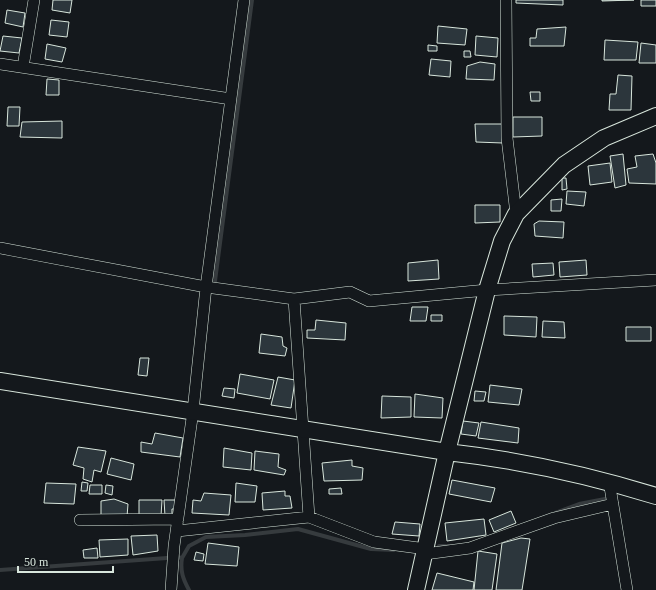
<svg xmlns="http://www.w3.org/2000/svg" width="656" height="590" font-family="'Times New Roman',serif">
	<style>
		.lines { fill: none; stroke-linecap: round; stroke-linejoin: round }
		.stream { stroke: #363b3e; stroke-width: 4 }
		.building { fill: #2c363c; stroke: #d8e6dc }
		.street-casing { stroke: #d8e6dc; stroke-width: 12 }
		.secondary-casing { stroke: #d8e6dc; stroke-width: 18 }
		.street { stroke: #14181c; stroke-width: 11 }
		.secondary { stroke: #14181c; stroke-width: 16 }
	</style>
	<rect width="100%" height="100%" fill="#14181c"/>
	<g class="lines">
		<path class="stream" d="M215 281 252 0
			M555 513 579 504 605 499
			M439 546H448
			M177 557 182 558 189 546 206 537 245 535 298 529 371 549 394 550
			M182 558C180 571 183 579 189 590
			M0 570 167 558"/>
	</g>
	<path class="building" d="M53 0H72L70 13 52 10Z
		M516 0H563V5L516 3Z
		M602 0H634L602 1Z
		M641 0H656V6H641Z
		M7 10 25 13 23 27 5 23Z
		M51 20 69 22 67 37 49 35Z
		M438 26 467 29 465 45 437 43Z
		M566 27 564 46H530V38H536L537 29Z
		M3 36 22 38 19 53 0 51Z
		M476 36 498 38 497 57 475 55Z
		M605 40 638 42 636 60H604Z
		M641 43 656 45V63H639Z
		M47 44 66 48 62 62 45 59Z
		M428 45 437 46V51H428Z
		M464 51H470L471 57H464Z
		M431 59 451 61 450 77 429 75Z
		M480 62 495 64 494 80 466 79 467 66Z
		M618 75 632 76 631 110H609L610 94H616Z
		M47 79 59 80V95H46Z
		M530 92H540V101H531Z
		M8 107H20L19 126H7Z
		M513 117H542V136L513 137Z
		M62 121V138L20 137 22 122Z
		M475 124H503V143L476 142Z
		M623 154 626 185 615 188 610 156Z
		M653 154 656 163V184L629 183 627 169 637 167 635 156Z
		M610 163 612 182 590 185 588 166Z
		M562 178H566L567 189 562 190Z
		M567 191 586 192 584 206 566 204Z
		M562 199 561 211H551V200Z
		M475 205H500V222L475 223Z
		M539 221 564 222 563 238 535 236 534 224Z
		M438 260 439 279 408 281V263Z
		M586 260 587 275 560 277 559 262Z
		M553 263 554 275 533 277 532 264Z
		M412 307H428L426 321H410Z
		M431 315H442V321H431Z
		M504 316 537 317 536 337 504 335Z
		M316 320 346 323 345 340 307 338V330H315Z
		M543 321 564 322 565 338 542 337Z
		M626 327H651V341H626Z
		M261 334 282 337 283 346 287 348 285 356 259 353Z
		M140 358H149L147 376 138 375Z
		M240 374 274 380 270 399 237 393Z
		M278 377 295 380 291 408 271 405Z
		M490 385 522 389 519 405 488 402Z
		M224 388 235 389 234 398 222 396Z
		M475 391 486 392 484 401H474Z
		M415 394 443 398 442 418 414 417Z
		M382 396 411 397V417L381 418Z
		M463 421 479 423 476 436 461 434Z
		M481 422 519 428 518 443 478 438Z
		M155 433 183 438 180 457 141 452V442L152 444Z
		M78 447 106 451 101 472 94 470 92 482 83 479 84 468 73 465Z
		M224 448 252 453 251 470 223 467Z
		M255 451 279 454 278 467 286 470 284 475 254 470Z
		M111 458 134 464 131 480 107 474Z
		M352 460V466L363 468 362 480 324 481 322 463Z
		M452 480 495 488 491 502 449 494Z
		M82 482 88 483 87 491H81Z
		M46 483 76 484 74 504 44 503Z
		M236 483 257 486 255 502H235Z
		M90 485H102V494H89Z
		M106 485 113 486 112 495 105 493Z
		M341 488 342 494H329V489Z
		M285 491V496H290L292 508 263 510 262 493Z
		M204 493 231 495 229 515 192 513 193 500 201 501Z
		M114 499 128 504 127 517H101V501Z
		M139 500H162L161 516 139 517Z
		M164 500H175V509H172V516H165Z
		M511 511 516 523 494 532 489 520Z
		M484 519 486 535 447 541 445 523Z
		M395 522 420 524 419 536 392 534Z
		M157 535 158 551 133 555 131 536Z
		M521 538 530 539 522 590H496L502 543Z
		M128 539V555L100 557 99 540Z
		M208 543 239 547 237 566 205 564Z
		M97 548 98 558H84L83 550Z
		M478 551 497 554 492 590H474Z
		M196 552 204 554 203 561 194 560Z
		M437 573 474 582 473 590H432Z"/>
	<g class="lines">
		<g class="street-casing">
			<path id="street" d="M506 0 507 138 516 214
				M0 64 231 99
				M23 67 34 0
				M0 248 206 287 294 299 350 292 369 301 487 290 656 280
				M294 299 309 517
				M609 481 627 590
				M80 520 178 519
				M177 531 309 517 374 542 426 549
				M425 554 470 548 554 518 613 504
				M171 590 174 546 193 411 206 287 244 0"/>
		</g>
		<g class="secondary-casing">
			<path id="secondary" d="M0 381 447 452C518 460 588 475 656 496
				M416 590 447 452 487 290 502 241 516 214 564 165 604 138 656 116"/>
		</g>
		<use href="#street" class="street"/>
		<use href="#secondary" class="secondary"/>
	</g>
	<path d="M18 566v6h95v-6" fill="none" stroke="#d8e6dc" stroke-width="2"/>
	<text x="24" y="566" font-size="12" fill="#d8e6dc" stroke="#14181c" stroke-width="3" paint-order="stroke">50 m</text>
</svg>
